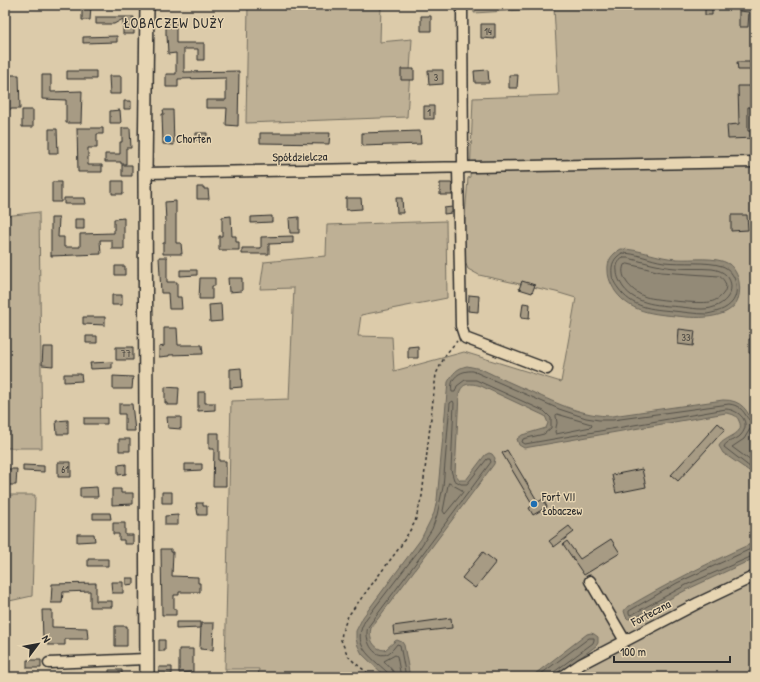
<svg xmlns="http://www.w3.org/2000/svg" width="760" height="682" font-family="'Patrick Hand',sans-serif">
	<style>
		.green { fill: #beb095; stroke: #746e60 }
		.water { fill: #938a77; stroke: #696459 }
		.lines { fill: none; stroke-linecap: round; stroke-linejoin: round }
		.shore { stroke: #555149; stroke-width: 1 }
		.building { fill: #a79b84; stroke: #2b2b2b }
		.minor-casing { stroke: #2b2b2b; stroke-width: 13 }
		.major-casing { stroke: #2b2b2b; stroke-width: 16 }
		.path { stroke: #2b2b2b; stroke-width: 1.5; stroke-dasharray: 3 3; stroke-linecap: butt }
		.minor { stroke: #e7d5b2; stroke-width: 10 }
		.major { stroke: #e7d5b2; stroke-width: 13 }
		.poi-dot { fill: #1f6fb2; stroke: #e7d5b2; stroke-width: 1.5 }
		.labels { text-anchor: middle; stroke-width: 3; stroke-linejoin: round; paint-order: stroke }
		.number-label { font-size: 10px; fill: #4a4741 }
		.poi-label { font-size: 12px; fill: #2b2b2b; stroke: #e7d5b2; text-anchor: start }
		.street-label { font-size: 12px; fill: #2b2b2b; stroke: #e7d5b2 }
		.quarter-label { font-size: 14px; letter-spacing: 1px; fill: #2b2b2b; stroke: #e7d5b2 }
	</style>
	<rect width="100%" height="100%" fill="#dccbaa"/>
	<filter id="ink" filterUnits="userSpaceOnUse"><feTurbulence type="fractalNoise" baseFrequency=".025" numOctaves="2"/><feDisplacementMap in="SourceGraphic" scale="8" xChannelSelector="R" yChannelSelector="G"/><feConvolveMatrix kernelMatrix="1 2 1 2 8 2 1 2 1" color-interpolation-filters="sRGB"/></filter>
	<g filter="url(#ink)">
		<path class="green" d="M248 5H381L380 42 412 39 407 117 246 123Z
			M474 5H755V677H377L376 674 314 675 313 677H258L259 669H225L231 401 289 399 294 288 260 289 264 262 326 256 327 225 446 221 447 298 361 315 358 336 392 337 394 371 464 352 561 382 576 298 556 292 479 275 468 269 462 255 468 178 470 177 473 98 559 95 554 8 474 13Z
			M39 212 42 448H5V216Z
			M5 495H35L32 596 5 602Z"/>
		<path class="water" d="M621 249C640 249 658 258 677 259 692 260 716 256 729 264 734 268 738 275 739 282 745 316 710 319 686 317 659 314 632 315 615 291 611 284 608 278 608 271 607 260 612 254 621 249Z
			M467 366 481 369C498 377 515 385 532 392 558 404 583 416 612 416L723 400C760 399 755 447 755 475L723 453 719 446C724 436 746 435 739 421 737 415 732 414 726 413L524 448 519 445 517 439 522 435 546 428 548 423 545 416 481 386C471 383 462 382 459 394L455 474 460 480H466L485 455 489 453 492 454 495 458 494 464 371 628C368 638 374 650 385 650L395 641 397 640 402 642 404 645 410 677H386L362 654 358 646 356 639V631L363 617 421 539 434 513 437 500 448 382C453 373 457 368 467 366Z
			M755 542V558L688 589 634 618 628 619 626 617 624 611 626 608C668 583 710 562 755 542Z
			M591 633 594 634 598 637V643L596 646 554 677H531L587 634Z"/>
		<g class="lines">
			<path class="shore" d="M622 253C636 253 650 260 664 262 682 264 707 261 722 266 734 270 739 286 735 297 731 308 718 312 707 314 696 314 684 312 673 311 651 309 632 308 618 288 615 284 612 279 612 274 611 264 614 258 622 253Z
				M623 258H628C644 262 660 267 676 268 688 269 700 268 712 269 737 272 737 299 714 307 704 311 692 308 681 307 661 305 637 306 623 287 620 282 617 277 617 271 616 265 618 261 623 258Z
				M628 264 661 272 719 276C733 285 723 299 710 302 699 304 657 300 646 297 634 293 618 278 624 265Z
				M557 414 591 424 592 426 591 427 556 434 555 432 557 423 556 416Z
				M755 424C745 422 747 406 729 404L613 420H599L586 418 559 409 473 371C460 370 449 378 452 392H455L457 386 465 380H476L544 411 551 418V428L544 434 523 439 522 442 525 444 726 409C739 410 752 422 741 435 736 441 726 440 724 447L755 471
				M755 429H750L744 439 732 447 755 464
				M449 483 462 490 463 492 445 514 443 511 448 485Z
				M755 547 677 583 629 611V613L630 615 633 614 686 585 755 555
				M389 677 387 672C370 656 350 645 366 619L416 554 432 529 437 515 443 487 450 403 453 401 454 403 451 470 454 480 461 484H467L487 459H490L491 462 368 627C364 638 372 659 387 654 391 652 394 648 397 644L400 645 406 677
				M394 677 393 671 384 661 395 655 397 656 401 677
				M537 677 589 638H594V640L593 643 554 672 553 677"/>
		</g>
		<path class="building" d="M705 5H712V15H705Z
			M82 6H91L90 20H82Z
			M739 11 749 12 748 27H739Z
			M421 16H431V31H421Z
			M96 17H134V34H123V19L114 24H96Z
			M166 21H176V43H204V60H198V49H184V72L239 71 238 126 226 125 227 108H206V100H226V78L178 79V87H166V74H176V53L168 54 167 35H166Z
			M481 24H495V39L481 38Z
			M117 36V42L83 43V37Z
			M737 62H755V70H738Z
			M401 69H414V80H401Z
			M428 70H443V84L429 85Z
			M488 70 489 83H475L474 71Z
			M67 71H96V79H67Z
			M5 75H19L20 109H5Z
			M42 75H51V92L82 91 81 123H66V100L42 99Z
			M509 75H518L517 88H509Z
			M109 76H121V94H110Z
			M738 86H755V107H748V131H755V138L728 139 727 125 739 124Z
			M124 101H131V109H124Z
			M424 106H434V119H424Z
			M22 110H33V127H22Z
			M120 110 121 123H110V111Z
			M163 110H173L174 145 163 144 162 114H164Z
			M77 128H103V134H97V148H88V165H102V172H78Z
			M122 128H130L131 148H126V164H121V162H105V154H120V142H122Z
			M49 129H57L58 153H49Z
			M420 131 421 144 362 146V133Z
			M196 133H207V140H196Z
			M260 133H330L329 144 260 143Z
			M122 165H132V176H122Z
			M112 181H123V194H112Z
			M52 182H61V202H52Z
			M440 183H452V195H440Z
			M197 187H204V189H208L209 199H197Z
			M64 198H85L86 204H64Z
			M346 198H361L362 209 346 210Z
			M396 198H402L403 213H397Z
			M176 201V243H181L182 254H163V243H165V222H166L165 202Z
			M452 207V213L444 214V208Z
			M731 215H747L748 230 731 231Z
			M231 216 232 236H236V242H239V250H219V236H222V217Z
			M272 216V222L251 223V217Z
			M299 217V233H290L289 218Z
			M51 218H59L58 237H64V247H80V234L114 233V219L124 218V249H112V240H100L101 254 51 256Z
			M75 219H84V229H75Z
			M293 236V243L269 244V254H242V248H261V237Z
			M159 257H167V282H177V297H181L182 309H169L168 293H161Z
			M115 266H125V275H115Z
			M180 270H197V275L180 276Z
			M200 278H215V286H212V299H199Z
			M228 278H242V291L229 292Z
			M522 281 535 285 532 293 519 289Z
			M112 295H122V305H112Z
			M469 295 479 296 478 312 468 311Z
			M523 303 530 304 529 319 521 318Z
			M221 304 222 321 210 322 209 305Z
			M83 317H105V325L83 324Z
			M164 328H177L178 345H202L203 354 169 355V356L159 357V347L164 346Z
			M679 329 695 331 693 346 678 344Z
			M86 336H97V343H86Z
			M749 339H755V353H749Z
			M418 346V358H408V347Z
			M43 347H53V366L42 365Z
			M116 347H133V360H116Z
			M112 362V368L91 369 90 363Z
			M241 368 242 387 230 388V369Z
			M64 374H81L82 381 64 382Z
			M113 376 133 377 132 389H113Z
			M165 387 179 388 178 405H167V403H165Z
			M198 392H205V403H215V410L198 411Z
			M119 404H132L135 431H125V414H119Z
			M167 417H181V429L168 428Z
			M84 418H107V424H84Z
			M68 420V434H57L56 421Z
			M718 423 725 429 678 481 671 475Z
			M209 433H219V461H226V486H213L214 449H209Z
			M119 439H130V451H119Z
			M507 450 538 502 543 499 547 507 533 515 529 508 533 505 502 453Z
			M58 462H71V477H58Z
			M126 464V474L118 475V465Z
			M185 464H202V470L185 471Z
			M23 465 44 466V472L23 471Z
			M5 469H17L16 485H5Z
			M642 469 646 487 616 493 612 475Z
			M97 487 98 497H80V488Z
			M112 489H121V493H133V504L112 505Z
			M162 492H172V503H162Z
			M196 503H203V506H207V515H198Z
			M93 513H110L111 519H93Z
			M178 515V525H165V516Z
			M113 523H125V535H133V544H124V540H119V534H113Z
			M569 526 574 532 554 547 549 541Z
			M77 534H94L95 541 77 542Z
			M611 539 620 553 584 575 563 544 567 541 580 559Z
			M161 549H171V552H173L172 576 198 577V583H200V592H179V595H174V609H176V615H162Z
			M483 552 496 562 475 588 462 578Z
			M88 559H108V566H88Z
			M126 578H134V584L126 585Z
			M111 582H123V593H112Z
			M96 583V601H112V607H90V591L63 592 62 603H51L52 584Z
			M42 610H52V627L87 628 88 639H65V645H48L47 639H43Z
			M451 618 452 628 394 635 393 626Z
			M176 622H200V628L176 629Z
			M201 623H214L213 650 200 649Z
			M115 626H127V646H115Z
			M159 640H165V651H159Z
			M179 649H193V672L179 673Z
			M27 660H41V668H27Z
			M159 667H172V674L159 675Z
			M109 670H122V677H109Z"/>
		<g class="lines">
			<g class="minor-casing">
				<path id="minor" d="M462 5 463 168
					M458 168 461 326 465 338 547 369
					M145 173 755 162
					M590 581 625 641
					M49 663 146 659
					M562 677 581 664 698 603 755 576"/>
			</g>
			<g class="major-casing">
				<path id="major" d="M147 677 145 173 147 5"/>
			</g>
			<path class="path" d="M373 677 355 663 348 656 341 640 342 632 348 616 400 547 415 522 422 496 436 374 446 354 457 341"/>
			<use href="#minor" class="minor"/>
			<use href="#major" class="major"/>
		</g>
	</g>
	<g class="poi-dot">
		<circle cx="168" cy="139" r="4"/>
		<circle cx="534" cy="504" r="4"/>
	</g>
	<g class="labels">
		<g class="number-label">
			<text x="488" y="35">14</text>
			<text x="436" y="81">3</text>
			<text x="429" y="116">1</text>
			<text x="686" y="341">33</text>
			<text x="126" y="357">77</text>
			<text x="65" y="473">61</text>
		</g>
		<g class="poi-label">
			<text x="176" y="143">Chorten</text>
			<text x="542" y="501">Fort VII<tspan x="542" dy="14">Łobaczew</tspan></text>
		</g>
		<g class="street-label">
			<text transform="translate(300 157) rotate(-1)" y="4">Spółdzielcza</text>
			<text transform="translate(651 613) rotate(-28)" y="4">Forteczna</text>
		</g>
		<g class="quarter-label">
			<text x="174" y="28">ŁOBACZEW DUŻY</text>
		</g>
	</g>
	<rect width="760" height="682" fill="none" stroke="#e7d5b2" stroke-width="20"/>
	<rect x="10" y="10" width="740" height="662" fill="none" stroke="#2b2b2b" stroke-width="1.5" filter="url(#ink)"/>
	<g transform="translate(38 644) rotate(58)" stroke="#e7d5b2" stroke-width="3" paint-order="stroke">
	<path d="M0-3L7 15L0 10L-7 15Z" fill="#2b2b2b"/>
	<text y="-6" font-size="11" font-weight="bold" text-anchor="middle" fill="#2b2b2b">N</text>
	</g>
	<path d="M614 656v6h116v-6" fill="none" stroke="#2b2b2b" stroke-width="2"/>
	<text x="620" y="656" font-size="12" fill="#2b2b2b" stroke="#e7d5b2" stroke-width="3" paint-order="stroke">100 m</text>
</svg>
